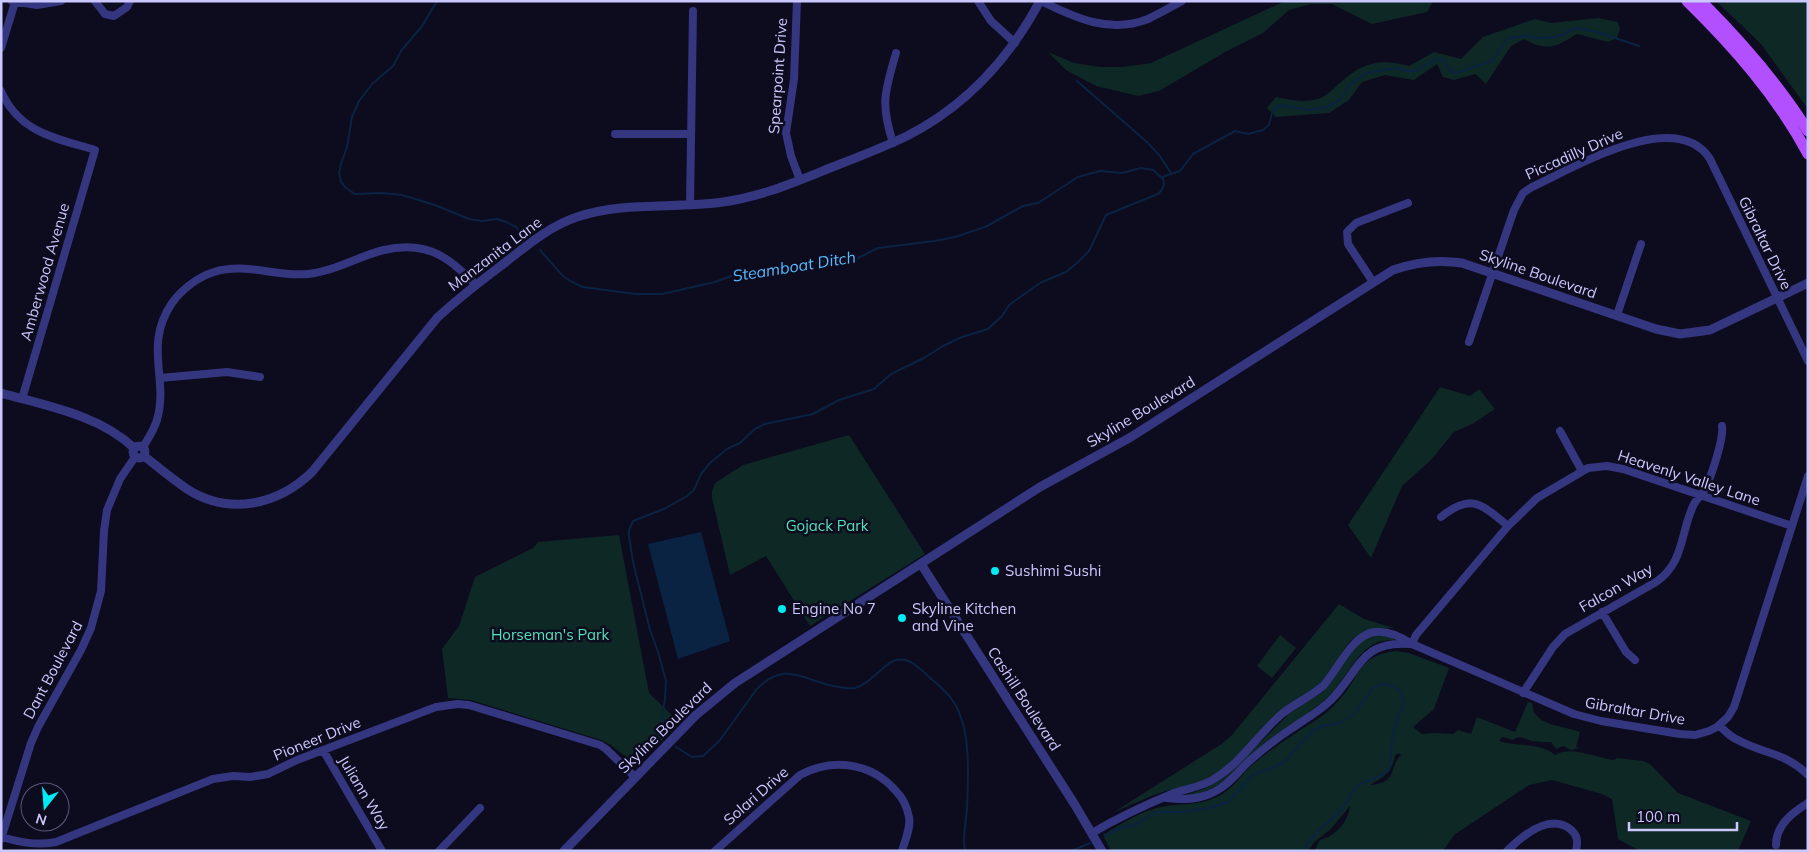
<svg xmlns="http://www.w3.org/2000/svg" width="1809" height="852" font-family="Mulish,sans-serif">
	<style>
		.green { fill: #0e2826; fill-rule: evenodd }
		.water { fill: #0a2343 }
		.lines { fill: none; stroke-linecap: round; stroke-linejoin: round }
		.stream { stroke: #0a2343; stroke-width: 2 }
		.minor { stroke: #34367f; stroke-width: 8 }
		.tertiary { stroke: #34367f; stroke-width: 9 }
		.primary { stroke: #b24fff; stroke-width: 11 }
		.poi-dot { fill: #00eaf3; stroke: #0d0b1e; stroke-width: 2 }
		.labels { text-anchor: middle; stroke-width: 5; stroke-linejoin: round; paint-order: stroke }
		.street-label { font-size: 15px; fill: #cbc8ff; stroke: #0d0b1e }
		.park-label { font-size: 15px; fill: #51e2b5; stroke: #0d0b1e }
		.poi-label { font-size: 15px; fill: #cbc8ff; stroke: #0d0b1e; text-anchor: start }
		.water-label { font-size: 16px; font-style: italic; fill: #56bbff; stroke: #0d0b1e }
	</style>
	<rect width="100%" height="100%" fill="#0d0b1e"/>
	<path class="green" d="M1285 1H1433L1427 12 1372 24 1332 4H1311L1289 10 1263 33 1227 51 1159 91 1138 96 1096 86 1066 70 1048 52 1074 63 1100 67H1123L1151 63Z
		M1716 1H1808V109L1761 44Z
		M1598 18 1618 22 1620 29 1617 38 1608 42 1577 34C1556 47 1547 52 1524 39L1511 46 1486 84 1475 74 1454 80 1443 77 1437 64 1414 80 1385 75 1362 82 1349 100 1329 113 1276 117 1267 108 1276 97C1290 100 1304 103 1318 99 1327 96 1334 88 1341 82 1363 62 1380 58 1409 66L1434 52 1461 59 1483 37 1535 19 1551 23Z
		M1440 387 1470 396 1479 389 1495 409 1474 423 1454 432 1431 460 1402 486 1371 558 1348 525Z
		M849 435 925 554 810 626 766 556 730 575 712 498V491L715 483 743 465Z
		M619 535 649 693 680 723 636 765 611 745 601 740 471 700 448 698 442 649 459 626 475 577 533 548 538 542Z
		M1339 604 1364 619 1394 628C1338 626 1348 660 1315 688 1302 699 1287 707 1274 717 1252 736 1236 763 1210 777 1195 786 1179 787 1163 792 1146 797 1130 806 1114 812L1223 743 1232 735Z
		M1280 635 1296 648 1272 678 1257 666Z
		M1381 635 1397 639C1391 641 1384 640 1378 642 1355 651 1344 683 1327 698 1307 716 1283 729 1262 746 1235 769 1225 789 1187 797L1185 795 1204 789 1224 778 1290 713 1323 692 1359 643 1372 636Z
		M1396 651 1409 653 1449 668 1434 709 1413 727 1422 734 1435 733 1453 734 1458 730 1471 734 1477 717 1515 732 1528 702 1532 703C1533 708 1533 712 1536 715 1545 726 1567 727 1580 732L1576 747 1580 748 1571 750 1563 746 1556 749 1551 742C1546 742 1533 742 1529 740 1522 738 1520 735 1513 740L1502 737 1499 741C1517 747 1541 742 1555 755 1571 745 1596 758 1614 760L1617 758 1643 761 1650 764 1678 793 1751 821 1738 851H1640L1618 839 1612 799 1602 794 1552 780 1529 785 1454 835 1443 851H1111L1103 835C1121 824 1141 811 1161 807 1180 803 1199 806 1217 797 1231 790 1238 779 1248 769 1269 749 1295 734 1319 718 1330 711 1340 699 1348 689 1355 678 1360 666 1371 659 1379 654 1388 652 1396 651ZM1399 753 1401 755C1388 767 1399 783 1370 785 1384 776 1392 774 1395 755ZM1350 806C1349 817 1341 830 1330 836 1327 838 1323 838 1319 841L1315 850H1309L1314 842 1330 830Z"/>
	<path class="water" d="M701 532 730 641 678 659 648 544Z"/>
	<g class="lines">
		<path class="stream" d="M437 1 422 26 401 51 393 66 372 84 359 101 352 117 347 147 341 164 339 173 341 182 346 188 355 194 382 193 402 195 435 205 469 219 482 221 497 219 506 222 516 227 520 232
			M1077 81 1148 143 1159 155 1171 173
			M1162 177 1180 171 1193 154 1235 131 1248 134 1263 130 1269 125 1272 113 1279 105 1310 110 1327 107 1340 100 1349 85 1367 73 1396 68 1406 71H1416L1436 59H1443L1451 72 1456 73 1492 61 1508 38 1526 36 1538 38 1556 37 1577 28 1597 32 1639 46
			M540 250 562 275 570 281 583 287 635 294H662L715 282 737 274 772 272 823 261 854 260 878 248 935 241 955 237 985 227 1023 206 1038 203 1078 177 1100 171 1122 173 1141 168 1153 170 1163 179 1164 184 1162 190 1158 194 1106 215 1089 251 1078 262 1066 272 1040 283 1009 305 1002 316 988 329 962 337 943 346 924 358 891 374 874 389 839 400 813 414 765 424 755 429 740 443 727 449 710 463 701 474 694 490 687 496 664 509 633 521 629 530V536L633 562 650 630 658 652 666 681 665 699 662 716 663 733
			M676 747 692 757 703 756 720 740 756 690C786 658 804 682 839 687 844 688 849 689 855 688 870 684 880 668 893 661 907 656 916 665 926 674 935 683 946 690 953 701 972 730 968 776 967 809 966 823 962 837 965 851
			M1105 836 1118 829 1137 824 1156 812H1183L1209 808 1228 802 1253 775 1279 765 1286 760 1312 731 1322 726 1340 723 1354 714 1371 690 1376 686 1382 684 1394 686 1400 691 1404 703 1393 732 1390 767 1382 775 1358 785 1341 810 1316 833 1303 851
			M1071 851 1090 843"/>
		<path class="minor" d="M12 1 37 5 61 1
			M95 1 105 14 114 16 127 7 130 1
			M797 1 794 79 786 133 791 156 800 180
			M978 1 991 21 1015 43
			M1041 1C1075 18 1110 34 1148 19 1159 14 1171 7 1182 1
			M1 48 15 2
			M1 91C19 133 56 138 95 150L22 399
			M615 134H691
			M893 143C880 102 885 92 896 53
			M690 205 693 11
			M1373 282 1348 244 1347 232 1356 223 1408 203
			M1617 315 1641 244
			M1469 342 1514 210 1523 193 1532 187C1573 168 1676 106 1710 159L1808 361
			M160 378 227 372 260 377
			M1560 431 1582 471
			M143 447C148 439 154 430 157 420 169 378 143 346 172 303 182 289 198 277 214 272 245 262 276 277 308 274 346 270 377 242 417 248 442 251 459 268 476 285
			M1441 517C1472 492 1482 505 1508 526
			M1602 612 1626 652 1635 660
			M1412 644 1416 635 1508 526 1537 498 1588 468 1607 466 1623 469 1792 526
			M1523 693 1553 647 1565 634 1656 582C1685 562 1680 532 1694 504 1697 498 1702 495 1705 489 1711 477 1724 439 1722 426
			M1719 725C1725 731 1730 737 1738 740 1763 754 1785 752 1808 775
			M323 750 382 851
			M1166 798C1183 800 1199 800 1214 792 1231 784 1240 768 1254 757 1267 746 1280 736 1294 727 1307 718 1320 711 1331 700 1359 672 1360 640 1410 644
			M1092 833C1119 817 1145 805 1174 793 1188 788 1202 787 1214 779 1241 763 1259 733 1283 713 1296 703 1312 696 1324 685 1351 651 1361 611 1412 644L1574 714 1601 721 1680 734 1695 735 1709 731 1717 727 1728 717 1734 707 1808 476
			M1 837C20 842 36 846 56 842L213 779 233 776 250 777 268 774 297 760 436 707 458 704 469 705 600 745 606 749 634 776
			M1 839 31 743 38 727 81 650 91 628 101 591 104 531 107 510 120 479 135 457
			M1776 845C1776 825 1792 813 1808 803
			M439 851 480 808
			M715 851 800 775C832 758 870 762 895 790 902 797 907 806 909 817 911 828 905 840 902 851
			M1507 851C1522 836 1549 813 1570 829 1578 835 1578 842 1576 851"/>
		<path class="tertiary" d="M1 393C47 406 99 415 134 448
			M133 452a6 6 0 1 1 12 0a6 6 0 1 1-12 0Z
			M144 456C158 467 172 479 187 489 229 516 278 505 312 472L437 318C456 300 477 284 498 268 523 249 547 227 577 217 623 201 675 209 723 202 761 197 795 182 830 168 856 158 882 148 907 136 966 106 1009 59 1040 1
			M921 564 1075 805 1102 851
			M564 851 696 715 735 683 1040 487 1131 437 1393 270C1416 262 1437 259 1462 263L1656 329 1680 334 1710 330 1808 283"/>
		<path class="primary" d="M1687 1C1734 47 1777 96 1808 154
			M1701 1C1741 41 1778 83 1808 131"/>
	</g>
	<g class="poi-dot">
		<circle cx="995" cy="571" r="5"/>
		<circle cx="782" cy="609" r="5"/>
		<circle cx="902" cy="618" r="5"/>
	</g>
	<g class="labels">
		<g class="street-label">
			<text transform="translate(778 76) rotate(-86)" y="5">Spearpoint Drive</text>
			<text transform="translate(1574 154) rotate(-24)" y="5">Piccadilly Drive</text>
			<text transform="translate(1765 243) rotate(64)" y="5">Gibraltar Drive</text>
			<text transform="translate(495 254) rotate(-37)" y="5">Manzanita Lane</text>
			<text transform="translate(45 272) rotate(-74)" y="5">Amberwood Avenue</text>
			<text transform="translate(1538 274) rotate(19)" y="5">Skyline Boulevard</text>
			<text transform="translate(1141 412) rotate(-31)" y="5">Skyline Boulevard</text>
			<text transform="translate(1689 478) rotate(18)" y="5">Heavenly Valley Lane</text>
			<text transform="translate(1616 588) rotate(-30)" y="5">Falcon Way</text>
			<text transform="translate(53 670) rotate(-62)" y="5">Dant Boulevard</text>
			<text transform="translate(1024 699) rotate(57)" y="5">Cashill Boulevard</text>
			<text transform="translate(1635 711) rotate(10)" y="5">Gibraltar Drive</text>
			<text transform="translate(665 728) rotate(-44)" y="5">Skyline Boulevard</text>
			<text transform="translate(317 739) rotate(-22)" y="5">Pioneer Drive</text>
			<text transform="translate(364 793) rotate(59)" y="5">Juliann Way</text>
			<text transform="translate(756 796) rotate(-41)" y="5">Solari Drive</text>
		</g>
		<g class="park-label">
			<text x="827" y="531">Gojack Park</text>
			<text x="550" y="640">Horseman's Park</text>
		</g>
		<g class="poi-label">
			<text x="1005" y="576">Sushimi Sushi</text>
			<text x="792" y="614">Engine No 7</text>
			<text x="912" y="614">Skyline Kitchen<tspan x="912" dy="17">and Vine</tspan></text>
		</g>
		<g class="water-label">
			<text transform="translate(794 266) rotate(-9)" y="6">Steamboat Ditch</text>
		</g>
	</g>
	<rect width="1809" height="852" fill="none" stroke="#cbc8ff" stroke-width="5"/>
	<g transform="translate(45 807) rotate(197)"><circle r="24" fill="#0d0b1e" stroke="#595778"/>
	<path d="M0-4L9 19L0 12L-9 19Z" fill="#00eaf3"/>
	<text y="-8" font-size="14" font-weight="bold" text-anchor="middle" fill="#cbc8ff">N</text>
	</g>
	<path d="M1629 822v8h108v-8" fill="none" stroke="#cbc8ff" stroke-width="2.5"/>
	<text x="1636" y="822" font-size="15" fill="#cbc8ff" stroke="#0d0b1e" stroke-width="4" paint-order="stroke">100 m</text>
</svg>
